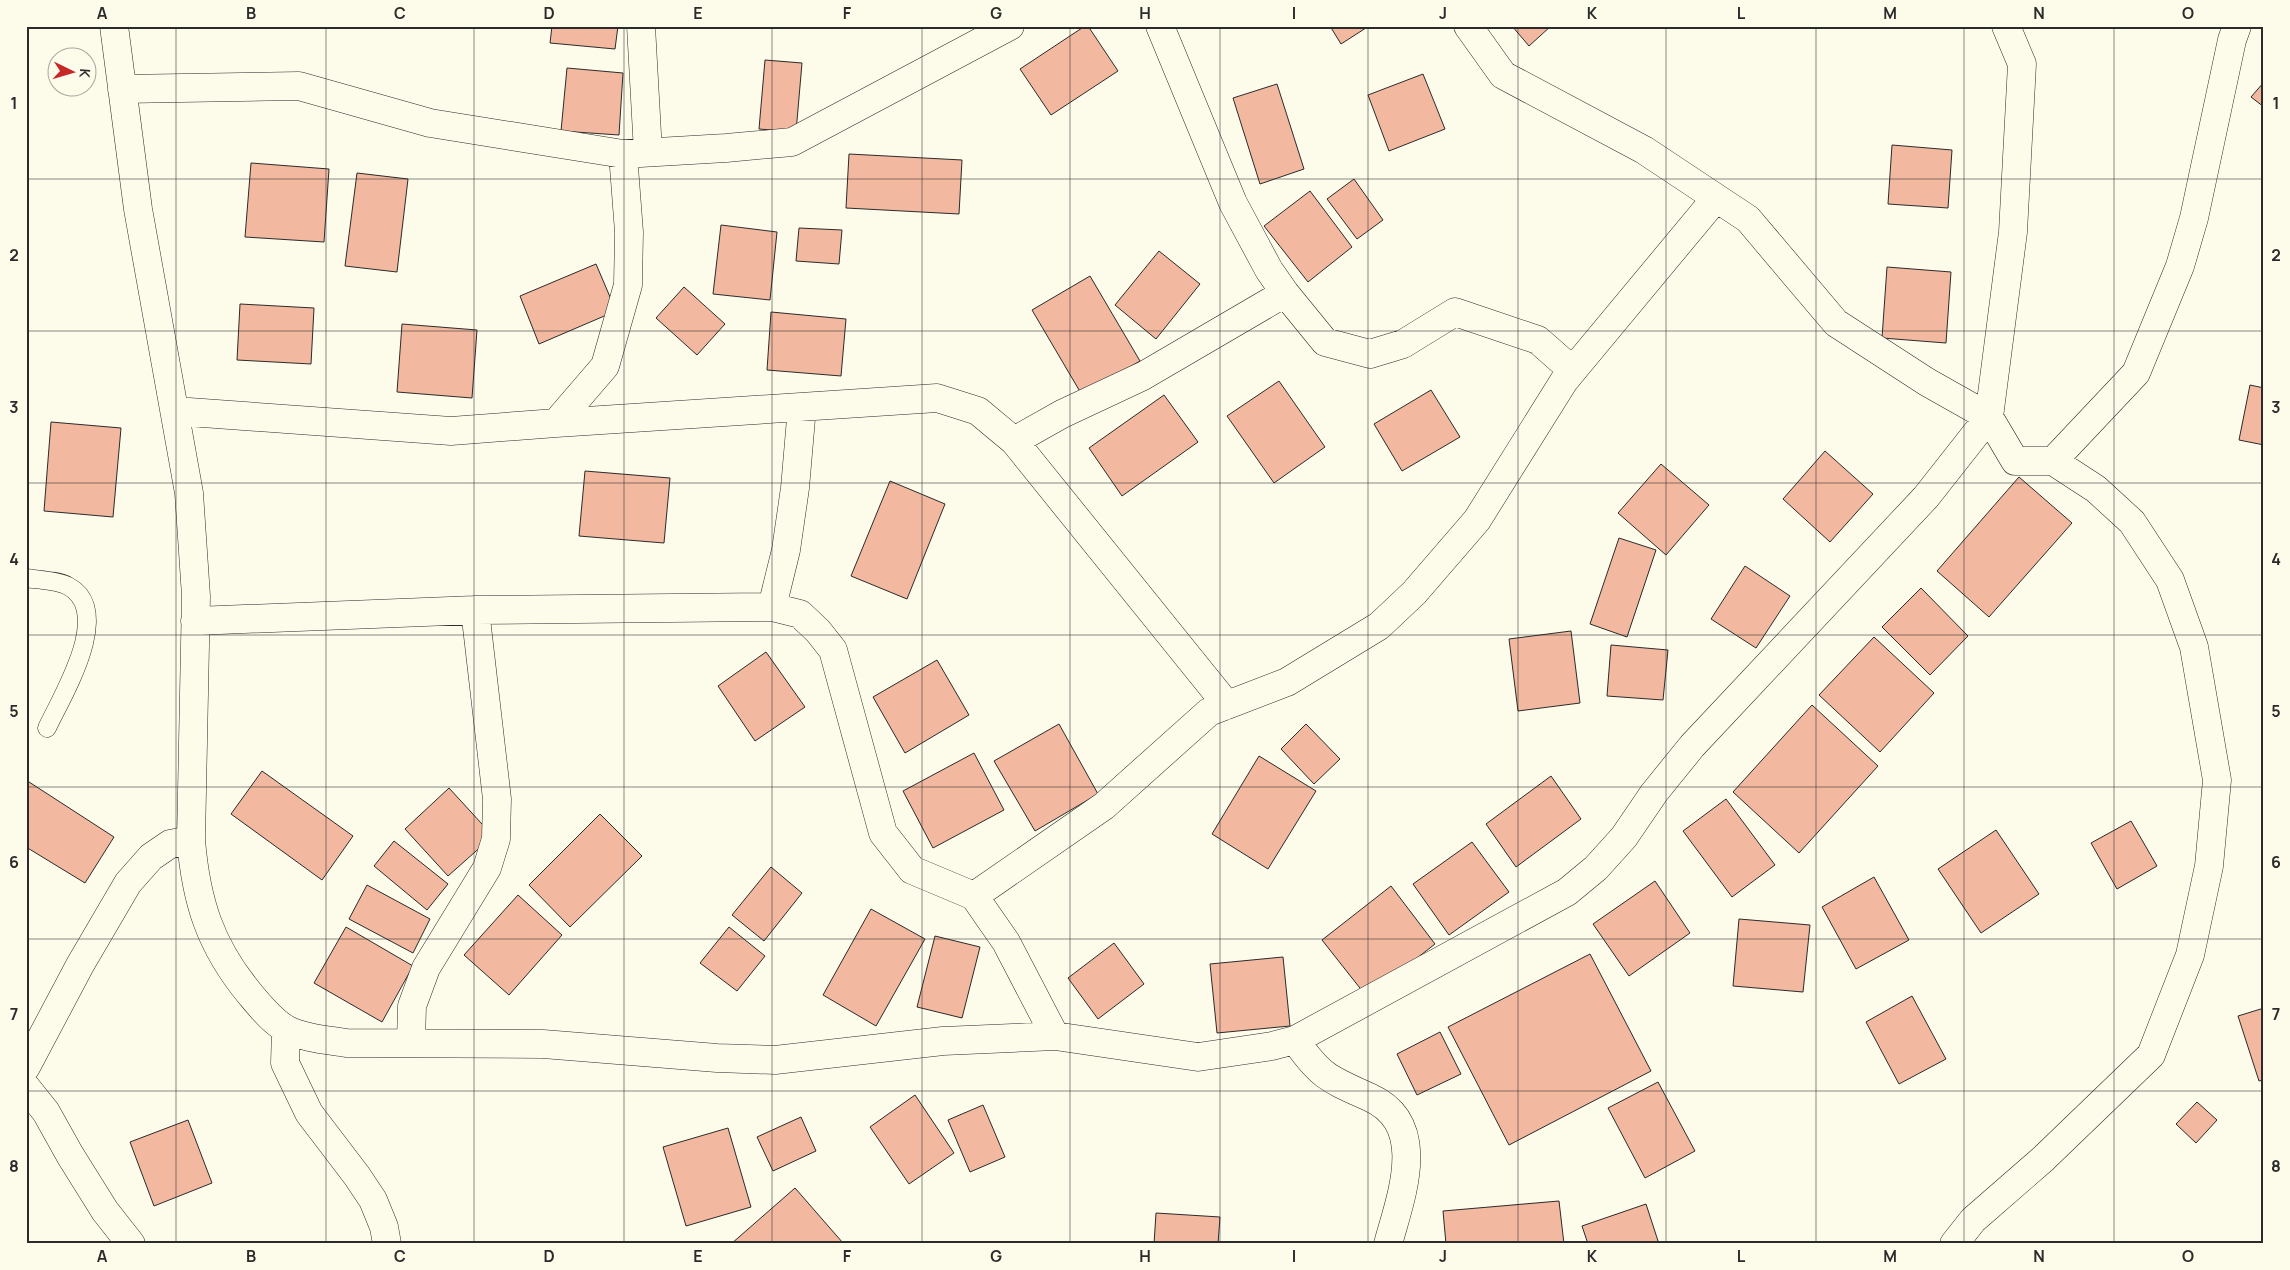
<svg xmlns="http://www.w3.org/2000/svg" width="2290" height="1270" font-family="Manrope,sans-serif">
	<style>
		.building { fill: #f2b8a0; stroke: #2b2b2b }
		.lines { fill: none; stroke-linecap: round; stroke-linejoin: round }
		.lane-casing { stroke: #2b2b2b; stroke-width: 19 }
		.street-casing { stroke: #2b2b2b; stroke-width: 29 }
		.lane { stroke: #fdfbea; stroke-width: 18 }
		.street { stroke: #fdfbea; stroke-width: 28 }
		.grid { fill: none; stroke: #2b2b2b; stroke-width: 1; stroke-opacity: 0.55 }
		.neatline { fill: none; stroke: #2b2b2b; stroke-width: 2 }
		.grid-label { font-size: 16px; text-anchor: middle; font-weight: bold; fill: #2b2b2b }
	</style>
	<rect width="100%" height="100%" fill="#fdfbea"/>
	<path class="building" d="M552 26H618L615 49 550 43Z
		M1085 26H1088L1118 71 1051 115 1020 69Z
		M1330 26H1369L1341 44Z
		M1512 26H1551L1529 46Z
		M765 60 802 63 796 132 759 129Z
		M567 68 623 73 619 135 561 131Z
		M1423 74 1445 129 1389 151 1368 95Z
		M2264 82V107L2251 97Z
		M1277 84 1304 169 1260 184 1233 98Z
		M1892 145 1952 150 1948 208 1888 204Z
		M849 154 962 160 959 214 846 208Z
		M251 163 329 169 324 242 245 237Z
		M357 173 408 179 397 272 345 266Z
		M1354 179 1383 220 1357 239 1327 199Z
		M1310 191 1352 247 1308 282 1264 226Z
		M721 225 777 232 770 300 713 294Z
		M799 228 842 230 839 264 796 261Z
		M1159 251 1200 284 1156 339 1115 305Z
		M596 264 616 311 539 344 520 296Z
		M1887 267 1951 272 1946 343 1882 338Z
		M1090 276 1140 361 1082 395 1032 310Z
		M684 287 725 324 697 355 656 318Z
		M240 304 314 308 311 364 237 360Z
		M771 312 846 319 841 376 767 370Z
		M402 324 477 330 472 398 397 392Z
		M1279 381 1325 447 1274 483 1227 416Z
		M2250 385 2264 388V445L2239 440Z
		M1431 390 1460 437 1402 471 1374 424Z
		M1164 395 1198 442 1122 496 1089 448Z
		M51 422 121 428 113 517 44 511Z
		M1825 451 1873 494 1830 542 1783 499Z
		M1661 464 1709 505 1666 555 1618 513Z
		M585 471 670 478 664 543 579 536Z
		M2019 477 2072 523 1989 617 1937 571Z
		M890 481 945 504 907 599 851 576Z
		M1619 538 1656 550 1627 637 1590 624Z
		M1745 566 1790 596 1756 648 1711 619Z
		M1921 588 1968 636 1930 675 1882 627Z
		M1571 631 1580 703 1518 711 1509 639Z
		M1874 637 1934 693 1880 752 1819 695Z
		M1611 645 1668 650 1663 700 1607 696Z
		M766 652 805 707 755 741 718 686Z
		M937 660 969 715 905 753 873 697Z
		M1812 705 1878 766 1799 853 1733 792Z
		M1059 724 1098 794 1035 831 994 761Z
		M1306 724 1340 759 1314 784 1281 749Z
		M974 753 1004 810 933 848 903 791Z
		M1259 756 1316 791 1268 869 1212 834Z
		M262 771 353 836 322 880 231 814Z
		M1551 776 1581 819 1516 867 1486 824Z
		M26 780 114 837 85 883 26 847Z
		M449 788 493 836 448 876 405 829Z
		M1726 799 1775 865 1732 897 1683 831Z
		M600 814 642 856 570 927 529 885Z
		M2131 821 2157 866 2117 889 2091 843Z
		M1996 830 2039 894 1981 933 1938 869Z
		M394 841 448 884 427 910 374 866Z
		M1472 842 1509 892 1449 935 1413 884Z
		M771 867 802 893 764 941 732 915Z
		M1874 877 1909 940 1856 969 1822 907Z
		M1655 881 1690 933 1629 976 1593 924Z
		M367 885 430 919 413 953 349 919Z
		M1391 886 1435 944 1367 997 1322 940Z
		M518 895 562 935 509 995 464 955Z
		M871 909 925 939 876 1026 823 995Z
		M1739 919 1810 925 1803 992 1733 986Z
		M346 927 413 966 382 1022 314 983Z
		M729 927 765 956 737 991 700 963Z
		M935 936 980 947 962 1018 917 1007Z
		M1114 943 1144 984 1098 1019 1068 978Z
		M1590 954 1651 1071 1509 1145 1448 1027Z
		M1283 957 1290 1026 1217 1033 1210 964Z
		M1912 996 1946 1059 1899 1084 1866 1022Z
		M2264 1008V1080L2259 1081 2238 1016Z
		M1440 1032 1461 1074 1417 1095 1397 1054Z
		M1658 1082 1695 1151 1645 1178 1608 1108Z
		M915 1095 954 1153 909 1184 870 1127Z
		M2197 1102 2217 1120 2196 1143 2176 1124Z
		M983 1105 1005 1157 970 1172 948 1120Z
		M801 1117 816 1151 773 1171 757 1137Z
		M188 1120 212 1183 154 1206 130 1142Z
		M728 1128 751 1207 686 1226 663 1147Z
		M795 1188 843 1243 731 1244Z
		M1559 1201 1564 1244H1446L1443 1211Z
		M1646 1204 1659 1244H1588L1582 1226Z
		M1156 1213 1220 1217 1218 1244H1154Z"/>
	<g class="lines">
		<g class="lane-casing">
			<path id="lane" d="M26 578C39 580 57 580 68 586 115 611 62 696 47 728"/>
		</g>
		<g class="street-casing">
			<path id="street" d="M114 26 138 209 189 493 196 596 191 840C196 901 210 946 250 994 260 1006 272 1021 286 1029 303 1038 327 1040 346 1043L543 1044 717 1058 775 1060 943 1041 1055 1036 1198 1057 1272 1046 1295 1040 1567 892 1596 868 1624 837 1654 793 1692 746 1926 497 1989 417 2013 232 2022 64 2006 26
				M641 26 648 152
				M1160 26 1233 203 1269 270 1285 293 1325 342 1370 354 1403 344 1455 312 1538 340 1572 370
				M1468 26 1503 75 1644 150 1748 219 1836 323 1927 382 1989 417 2015 461H2053L2096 489 2132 522 2170 580 2194 647 2217 780 2209 866 2190 955 2151 1055 2043 1159 1973 1220 1954 1244
				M122 89 299 86 430 123 623 154 726 148 792 142 1010 26
				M175 411 451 431 556 423 605 366 628 285 629 232 623 154
				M556 423 937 398 978 411 1014 441 1227 705
				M1014 441 1062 414 1143 376 1285 293
				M2053 461 2136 373 2180 266 2194 218 2232 40 2237 26
				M772 607 786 550 795 488 802 407
				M195 621 475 610 772 607 800 614 818 631 833 650 883 833 912 870 974 896 1006 942 1055 1036
				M974 896 1104 806 1209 712 1287 682 1379 626 1414 593 1477 520 1564 381 1716 198
				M286 1029 285 1063 309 1113 357 1176 373 1200 384 1227 387 1244
				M1295 1040C1321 1077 1329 1079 1369 1097 1430 1124 1401 1196 1388 1244
				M411 1042 412 1006 426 968 487 868 496 839 497 799 475 610
				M26 1067 80 965 128 883 151 857 170 844 191 840
				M26 1087 46 1112 70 1155 105 1211 131 1244"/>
		</g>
		<use href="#lane" class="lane"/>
		<use href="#street" class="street"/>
	</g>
	<path class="grid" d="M176 26V1244M326 26V1244M474 26V1244M624 26V1244M772 26V1244M922 26V1244M1070 26V1244M1220 26V1244M1368 26V1244M1518 26V1244M1666 26V1244M1816 26V1244M1964 26V1244M2114 26V1244M26 179H2264M26 331H2264M26 483H2264M26 635H2264M26 787H2264M26 939H2264M26 1091H2264"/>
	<rect width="2290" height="1270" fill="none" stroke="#fdfbea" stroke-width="55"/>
	<g transform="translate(72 72) rotate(95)"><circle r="24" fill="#fdfbea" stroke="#a9a89e"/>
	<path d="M0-4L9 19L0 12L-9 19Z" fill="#c62828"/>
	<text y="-8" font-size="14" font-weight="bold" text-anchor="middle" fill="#2b2b2b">K</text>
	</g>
	<rect x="28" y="28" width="2234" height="1214" class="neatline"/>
	<g class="grid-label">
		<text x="102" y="19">A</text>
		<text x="251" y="19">B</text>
		<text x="400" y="19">C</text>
		<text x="549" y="19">D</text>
		<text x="698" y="19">E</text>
		<text x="847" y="19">F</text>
		<text x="996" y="19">G</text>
		<text x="1145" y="19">H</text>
		<text x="1294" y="19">I</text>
		<text x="1443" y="19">J</text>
		<text x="1592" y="19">K</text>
		<text x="1741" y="19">L</text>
		<text x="1890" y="19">M</text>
		<text x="2039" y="19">N</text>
		<text x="2188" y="19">O</text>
		<text x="14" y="109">1</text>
		<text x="2276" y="109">1</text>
		<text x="14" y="261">2</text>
		<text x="2276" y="261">2</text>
		<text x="14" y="413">3</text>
		<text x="2276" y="413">3</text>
		<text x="14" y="565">4</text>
		<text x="2276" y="565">4</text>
		<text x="14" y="717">5</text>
		<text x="2276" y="717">5</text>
		<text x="14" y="868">6</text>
		<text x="2276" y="868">6</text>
		<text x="14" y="1020">7</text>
		<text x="2276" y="1020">7</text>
		<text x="14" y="1172">8</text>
		<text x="2276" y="1172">8</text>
		<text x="102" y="1262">A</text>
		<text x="251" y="1262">B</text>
		<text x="400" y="1262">C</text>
		<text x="549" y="1262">D</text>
		<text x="698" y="1262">E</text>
		<text x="847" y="1262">F</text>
		<text x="996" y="1262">G</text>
		<text x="1145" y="1262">H</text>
		<text x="1294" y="1262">I</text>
		<text x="1443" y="1262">J</text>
		<text x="1592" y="1262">K</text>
		<text x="1741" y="1262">L</text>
		<text x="1890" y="1262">M</text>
		<text x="2039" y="1262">N</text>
		<text x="2188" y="1262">O</text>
	</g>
</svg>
